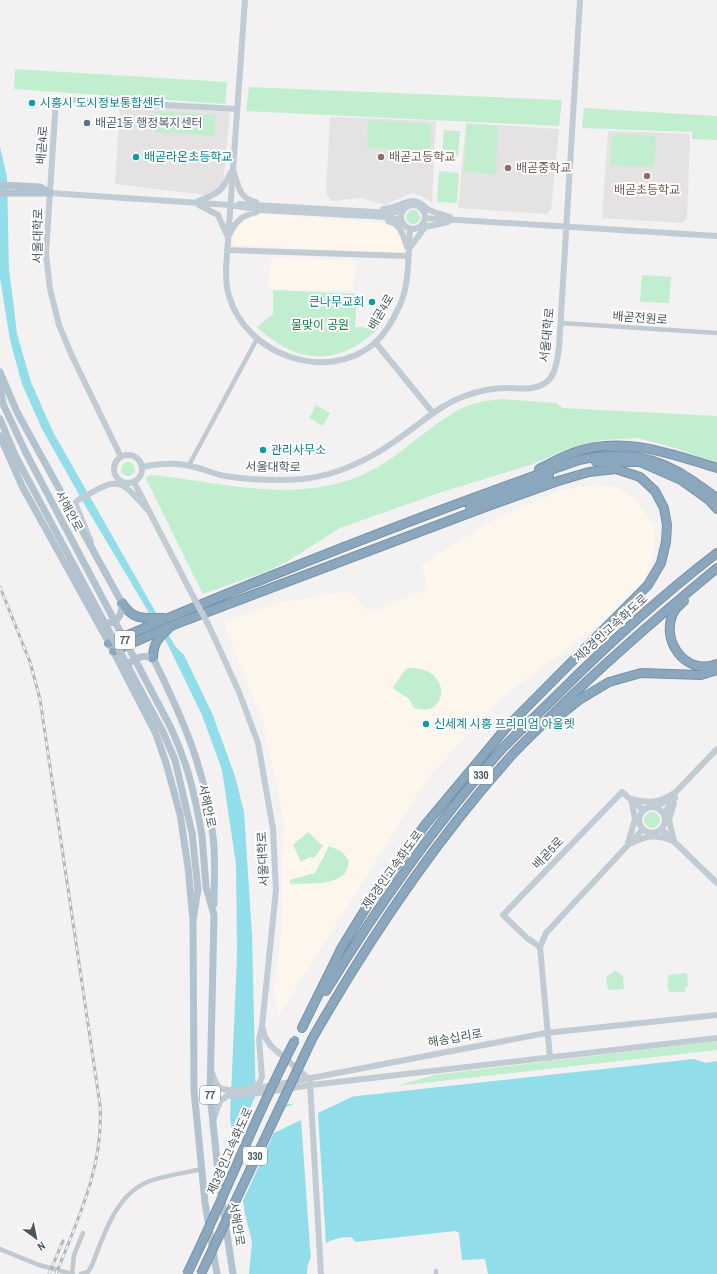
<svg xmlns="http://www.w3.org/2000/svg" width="717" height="1274" font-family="'Archivo Narrow','Noto Sans KR',sans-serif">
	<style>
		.commercial { fill: #fcf6ec }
		.education { fill: #e4e2e3 }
		.green { fill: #c2eed0 }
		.water { fill: #91deea }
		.pier { fill: #f3f1f1 }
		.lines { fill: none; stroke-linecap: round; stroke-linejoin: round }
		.highway-casing { stroke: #7692a9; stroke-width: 10 }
		.street { stroke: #bfc9cf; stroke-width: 4.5 }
		.secondary { stroke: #c0cbd4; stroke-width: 6 }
		.primary { stroke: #b2c2ce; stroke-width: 7 }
		.highway { stroke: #8ba7bd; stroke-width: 8 }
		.rail-casing { stroke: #b3b7bb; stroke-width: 3 }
		.rail { stroke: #fff; stroke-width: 1.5; stroke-dasharray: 4.5; stroke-linecap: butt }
		.highway-bridge-casing { stroke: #7692a9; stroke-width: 10; stroke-linecap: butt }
		.street-bridge { stroke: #bfc9cf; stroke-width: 4.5 }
		.secondary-bridge { stroke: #c0cbd4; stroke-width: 6 }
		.primary-bridge { stroke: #b2c2ce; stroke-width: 7 }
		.highway-bridge { stroke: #8ba7bd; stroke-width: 8 }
		.culture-dot { fill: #0f9aa8; stroke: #fff; stroke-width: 1.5 }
		.service-dot { fill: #5c6f8a; stroke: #fff; stroke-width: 1.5 }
		.education-dot { fill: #8d6e63; stroke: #fff; stroke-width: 1.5 }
		.labels { text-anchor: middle; stroke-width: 4; stroke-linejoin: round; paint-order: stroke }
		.shield { fill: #fff; stroke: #80898e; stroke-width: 1 }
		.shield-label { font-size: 11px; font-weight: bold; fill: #49565e }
		.culture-label { font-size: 12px; fill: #0d838f; stroke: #fff; text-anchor: start }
		.service-label { font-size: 12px; fill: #4e5e75; stroke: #fff; text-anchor: start }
		.street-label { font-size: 12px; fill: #49565e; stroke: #fff }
		.education-label { font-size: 12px; fill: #785e54; stroke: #fff; text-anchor: start }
		.park-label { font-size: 12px; fill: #1b7e45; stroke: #fff }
	</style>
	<rect width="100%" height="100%" fill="#f3f1f1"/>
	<path class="commercial" d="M247 212 394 224 404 238V254L233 245 234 220Z
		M271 258 356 261 353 291 268 289Z
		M596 485 617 487 636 500 655 527 652 560 639 589 616 613 502 697 427 779 278 1017 275 990 283 912 284 820 263 723 223 622 279 603 349 591 370 613 428 589 421 565 493 520 561 490Z"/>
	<path class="education" d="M120 105 230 112 223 184 211 194 206 195 115 184Z
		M330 117 436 121 432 202 421 196 412 193 385 205 361 198 332 201 326 194Z
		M466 123 559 129 551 210 546 214 458 208Z
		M608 131 690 134 687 219 682 223 602 218Z"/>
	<path class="green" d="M15 69 227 82 225 104 14 89Z
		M249 87 562 100 559 126 246 111Z
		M584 108 717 116V140L692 139V132L582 128Z
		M156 111 216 115 214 136 155 132Z
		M368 120 431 124 430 152 367 148Z
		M467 124 498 126 496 174 464 172Z
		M444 130 460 131 458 156 442 155Z
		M612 134 656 136 654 167 610 165Z
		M439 171 459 173 457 203 437 202Z
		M406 217a7 7 0 1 1 14 0a7 7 0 1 1-14 0Z
		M642 275 671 277 669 303 640 302Z
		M273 290 357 294 355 327 379 328C339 367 297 365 257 327L273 314Z
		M503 399 556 403 563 408 717 416V463L675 448 637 438 602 440 568 449 533 464 439 493 340 528 288 561 268 571 203 594 146 479 148 476 153 475C227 483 304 507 374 469 406 452 432 422 465 407 477 402 490 400 503 399Z
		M316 405 330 413 323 426 309 418Z
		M121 469a7 7 0 1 1 14 0a7 7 0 1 1-14 0Z
		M410 668C452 667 450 719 414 708L408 698 395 690 393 687 405 670Z
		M644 820a8 8 0 1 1 16 0a8 8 0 1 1-16 0Z
		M308 832 323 846 314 858 310 857 301 862 293 845Z
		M329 846 341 851 348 859C352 888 308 883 290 884V880L315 873Z
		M615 971 623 976 624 989 608 990 606 977Z
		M687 973 688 987H685V992H670L668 990V975Z
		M717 1041V1050L396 1086 434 1075Z"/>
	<path class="water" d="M0 147 7 177 9 270 13 300 17 334 31 382 53 432 175 646 184 655 212 713 235 776 244 812 252 935 256 1108C265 1107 294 1103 300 1104L304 1112 311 1117 321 1100 694 1059 706 1063 717 1061V1274H488L485 1259 462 1260 459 1233 455 1231 356 1242 351 1237C328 1237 307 1250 307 1274H249L252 1242 245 1214 230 1118 237 956 236 864 222 770 202 715 167 643 86 507 42 429 22 384 10 340 0 278Z"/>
	<path class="pier" d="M257 1093 258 1106 287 1104 286 1107 298 1102 305 1106 306 1113 311 1115 318 1099 358 1094 318 1113 326 1244 318 1250 311 1261 301 1120 274 1133 242 1203 230 1132 241 1127Z"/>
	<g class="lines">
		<g class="highway-casing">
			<path id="highway" d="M596 462H640L681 480 709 500 717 509
				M539 469C550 464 561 457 573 453 622 435 669 453 717 468
				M470 507 549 476
				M684 601C681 604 677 607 675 610 658 638 685 677 717 664
				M122 603C134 621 143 618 163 618
				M109 643C264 577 421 515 579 460 622 451 656 455 693 481 701 487 710 492 717 499
				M114 651 181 622 480 509 558 481 589 472 616 469 640 477 655 491 664 508 667 525 666 542 661 563 648 585 506 728 425 825 369 903 342 947 302 1028
				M153 658C153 644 158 638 168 629
				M555 719 579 700 609 682 641 673 701 675 717 670
				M326 991C378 906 435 824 501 750 518 732 537 715 555 697 606 646 660 597 717 553
				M312 1039C369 939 434 842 511 756 524 742 539 728 553 714 605 662 660 615 717 568"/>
		</g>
		<path class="street" d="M561 323 717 333
			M189 465 257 339
			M0 1249 39 1265 68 1273
			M436 1271V1274
			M72 1274 74 1255 83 1233
			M81 1274 88 1272 92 1265C104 1235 116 1193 150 1181 167 1175 185 1173 202 1169"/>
		<path class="secondary" d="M245 0 226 269C226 278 226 288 229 296 246 355 327 384 375 343 385 334 393 320 399 307 410 285 408 254 410 229
			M234 172C238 186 240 199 256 202
			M50 193 230 205 260 210 387 217 396 219 401 222
			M198 201C218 194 222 192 231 172
			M239 204 392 213 403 210
			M401 217a12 12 0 1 1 24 0a12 12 0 1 1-24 0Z
			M199 205 218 215 227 235
			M383 209C394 209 404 201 413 201 420 201 424 207 429 210 436 213 444 215 450 217
			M425 218 717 236
			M388 221C401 224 403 235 407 247
			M229 235C236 221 242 215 257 212
			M409 249 425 227 448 222
			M227 250 408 256
			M375 342 433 413
			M114 469a14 14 0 1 1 28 0a14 14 0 1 1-28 0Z
			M121 457 72 356 59 325 50 289 46 254 56 99 237 109
			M142 467C157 464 174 462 190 466 202 468 213 474 225 476 250 480 277 481 303 479 342 475 378 455 409 431 427 418 444 403 465 396 478 391 493 388 507 388 519 388 533 391 545 383 556 376 557 360 559 348L580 0
			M134 482 194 598
			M91 542 75 503C79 498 85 497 91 493 122 473 126 488 148 510
			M210 628 239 692 258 743 273 829 276 890 262 1026 265 1037 271 1046 309 1079
			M674 803 669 820 674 842
			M655 807 668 800 717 749
			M639 820a13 13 0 1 1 26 0a13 13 0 1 1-26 0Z
			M665 815 667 809 675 798
			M661 829 717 883
			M628 843 635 819 631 799C652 804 658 803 676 792
			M632 843C646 836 655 834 670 840
			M540 947 527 938 503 915 622 792 643 810
			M550 1058 540 947 546 933 643 829
			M211 1070C213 1075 215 1083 219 1087 226 1093 250 1089 259 1088L546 1033 717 1015
			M310 1083 321 1274
			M251 1089 260 1082 262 1077 259 1039 262 1027
			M213 1121 220 1101 227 1096 260 1093 311 1085 717 1038"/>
		<path class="primary" d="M0 185 40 187 50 193
			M0 193H50
			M0 372 17 412 122 603C122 617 116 626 101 622
			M0 385 3 404 26 453
			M0 419 16 457
			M0 436 22 486 109 643 156 734 166 763 180 814 188 867 193 920
			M126 670C129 658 143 654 153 658 182 717 206 770 213 837 216 859 214 882 214 904
			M192 833 198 889 193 920 194 1090 205 1203 217 1274
			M202 836 206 887 214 915 210 1094 219 1181 233 1274"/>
		<use href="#highway" class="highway"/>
		<g class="rail-casing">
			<path id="rail" d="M0 587 30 662 40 699 100 1105C104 1166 78 1219 56 1274
				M49 1274 63 1241"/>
		</g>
		<use href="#rail" class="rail"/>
		<g class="highway-bridge-casing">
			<path id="highway-bridge" d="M187 1274C225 1197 255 1116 295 1040
				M201 1274 312 1039"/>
		</g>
		<path class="street-bridge" d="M68 1273 73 1274"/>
		<path class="secondary-bridge" d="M194 598 210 628"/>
		<path class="primary-bridge" d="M26 453 170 726C188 764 195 795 202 836
			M16 457 163 732 175 760 192 833"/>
		<use href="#highway-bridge" class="highway-bridge"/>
	</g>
	<g class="culture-dot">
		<circle cx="32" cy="103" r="4"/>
		<circle cx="136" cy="157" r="4"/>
		<circle cx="372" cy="302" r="4"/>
		<circle cx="263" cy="450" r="4"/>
		<circle cx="426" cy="724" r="4"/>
	</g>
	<circle class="service-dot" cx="87" cy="123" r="4"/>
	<g class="education-dot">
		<circle cx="381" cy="157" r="4"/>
		<circle cx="508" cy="168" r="4"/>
		<circle cx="647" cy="176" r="4"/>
	</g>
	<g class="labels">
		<g class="shield">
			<rect x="115" y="631" width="20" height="18" rx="3"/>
			<rect x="469" y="766" width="24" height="18" rx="3"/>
			<rect x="200" y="1086" width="20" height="18" rx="3"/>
			<rect x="243" y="1147" width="24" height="18" rx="3"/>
		</g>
		<g class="shield-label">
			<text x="125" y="644">77</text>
			<text x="481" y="779">330</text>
			<text x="210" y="1099">77</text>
			<text x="255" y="1160">330</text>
		</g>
		<g class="culture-label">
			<text x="40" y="107">시흥시 도시정보통합센터</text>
			<text x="144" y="161">배곧라온초등학교</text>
			<text x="364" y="306" text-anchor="end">큰나무교회</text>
			<text x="271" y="454">관리사무소</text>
			<text x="434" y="728">신세계 시흥 프리미엄 아울렛</text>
		</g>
		<g class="service-label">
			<text x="95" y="127">배곧1동 행정복지센터</text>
		</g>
		<g class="street-label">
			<text transform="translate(42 145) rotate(-86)" y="4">배곧4로</text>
			<text transform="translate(38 236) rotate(-89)" y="4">서울대학로</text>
			<text transform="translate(381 312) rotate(-60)" y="4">배곧4로</text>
			<text transform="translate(640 318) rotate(4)" y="4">배곧전원로</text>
			<text transform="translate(547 335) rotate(-84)" y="4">서울대학로</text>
			<text transform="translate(273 467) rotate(1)" y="4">서울대학로</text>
			<text transform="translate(69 511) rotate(62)" y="4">서해안로</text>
			<text transform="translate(611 628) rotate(-42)" y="4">제3경인고속화도로</text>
			<text transform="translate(207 806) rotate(78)" y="4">서해안로</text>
			<text transform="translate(548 853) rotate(-46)" y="4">배곧5로</text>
			<text transform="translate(263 859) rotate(-93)" y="4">서울대학로</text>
			<text transform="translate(392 870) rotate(-54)" y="4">제3경인고속화도로</text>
			<text transform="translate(455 1038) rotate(-10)" y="4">해송십리로</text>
			<text transform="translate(230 1151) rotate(-66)" y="4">제3경인고속화도로</text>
			<text transform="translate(237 1224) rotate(81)" y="4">서해안로</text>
		</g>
		<g class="education-label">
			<text x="389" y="161">배곧고등학교</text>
			<text x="516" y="172">배곧중학교</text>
			<text x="647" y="194" text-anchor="middle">배곧초등학교</text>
		</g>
		<g class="park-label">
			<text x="320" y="329">물맞이 공원</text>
		</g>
	</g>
	<g transform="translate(36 1238) rotate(147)" stroke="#ffffff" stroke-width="3" paint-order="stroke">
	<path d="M0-3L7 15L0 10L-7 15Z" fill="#49565e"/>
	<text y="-6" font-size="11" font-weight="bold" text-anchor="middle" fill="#49565e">N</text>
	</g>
</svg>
